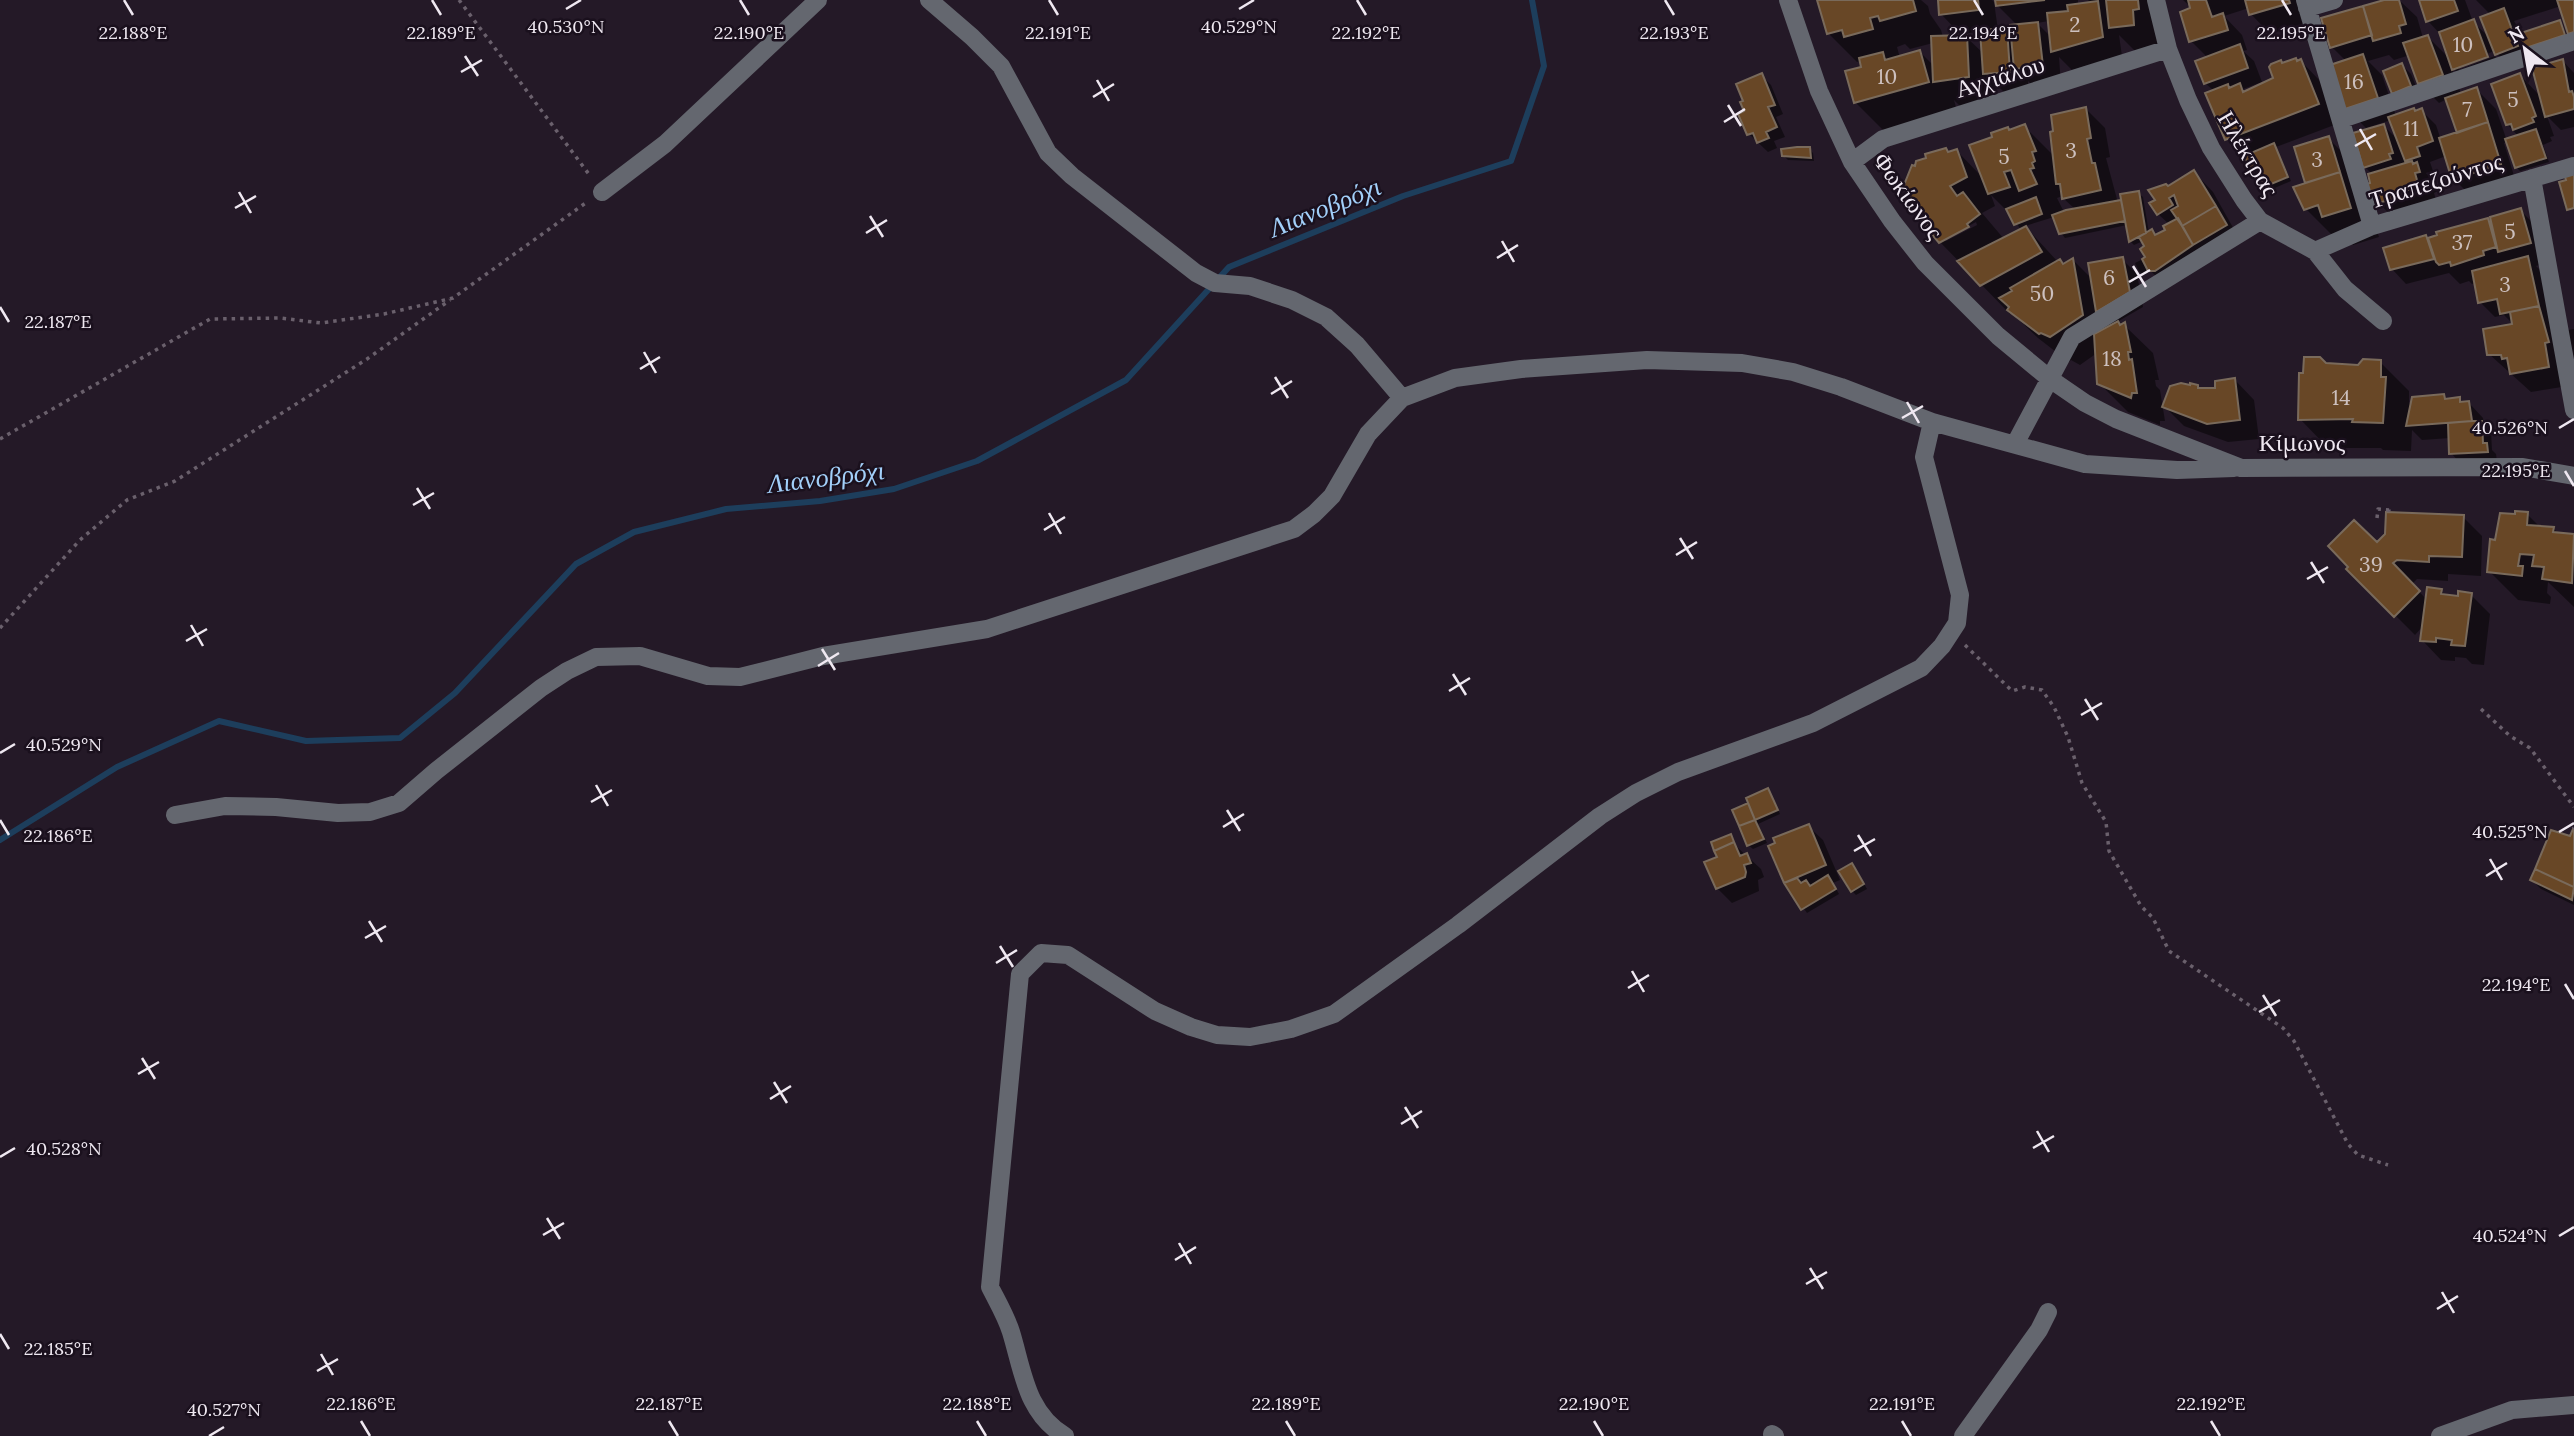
<svg xmlns="http://www.w3.org/2000/svg" width="2574" height="1436" font-family="Lora,serif">
	<style>
		.shadow { fill: #0007; fill-rule: evenodd }
		.lines { fill: none; stroke-linecap: round; stroke-linejoin: round }
		.stream { stroke: #1d3e5c; stroke-width: 6 }
		.building { fill: #684726; stroke: #796a5b; stroke-width: 2 }
		.path { stroke: #6a606c; stroke-width: 3.5; stroke-dasharray: 3.5 5; stroke-linecap: butt }
		.minor { stroke: #64676f; stroke-width: 18 }
		.ticks { fill: none; stroke: #efe8f1; stroke-width: 2.5 }
		.labels { text-anchor: middle; stroke-width: 5; stroke-linejoin: round; paint-order: stroke }
		.number-label { font-size: 21px; fill: #cdc0be }
		.street-label { font-size: 24px; fill: #efe8f1; stroke: #1a101d }
		.water-label { font-size: 26px; font-style: italic; fill: #a2cff9; stroke: #1a101d }
		.ticks-label { font-size: 18px; text-anchor: middle; fill: #efe8f1; stroke: #1a101d; stroke-width: 5; stroke-linejoin: round; paint-order: stroke }
	</style>
	<rect width="100%" height="100%" fill="#241927"/>
	<path class="shadow" d="M1819 0H1921L1928 6 1930 14 1941 30 1943 37H1963L1941 14 1939 0H1992L1997 5V0H2078V6L2092 4 2088 0H2154L2162 54 2140 56 2119 35 2122 56 2072 70 2059 57 2061 85 2035 88 2028 81 2029 91 2005 93 1996 84 1997 105 1964 110 1954 100 1957 111 1884 131 1855 102 1863 68 1861 61 1857 62 1828 33ZM1994 2 2018 26 2012 36 2006 30H1998ZM2049 21 2051 37 2037 23ZM1982 31 1984 54 1963 34ZM1933 43 1935 67 1920 52 1900 58 1897 47 1905 44 1910 49Z
		M2183 0H2301L2308 22 2270 34 2251 14 2249 8 2224 16 2242 35 2247 50 2243 51 2254 61 2262 82 2243 89 2247 93 2275 78 2283 64 2301 61 2320 81 2337 124 2276 147 2291 181 2270 190 2260 171 2256 173 2252 169 2247 159 2227 138 2214 91 2205 83 2208 58 2191 41 2193 9Z
		M2390 0H2399L2417 17 2423 38 2428 37 2450 59 2441 35 2428 21 2420 0H2465L2473 22 2490 38 2491 15 2476 0H2574V37L2570 33 2561 6 2514 21 2522 34 2559 22 2563 26 2568 40 2511 68 2494 51 2459 66V70L2495 56 2501 72 2468 84 2451 66 2461 94 2476 89 2496 109 2507 141 2519 137 2507 124 2520 75 2541 97 2563 61 2574 73V127L2561 130 2547 116 2554 136 2550 137 2552 141 2543 145 2549 162 2520 171 2516 167 2508 141 2504 143 2515 179 2468 193 2454 179 2446 156 2430 162 2433 171 2426 173 2436 183 2438 191 2434 193 2438 206 2391 215 2371 196 2372 174 2365 167 2384 126 2399 141 2391 120 2366 128 2346 108V61L2332 47ZM2389 55 2394 60 2410 55 2419 83 2439 103 2447 99 2459 134 2441 140 2436 125 2421 110 2396 116 2382 75 2368 61Z
		M2402 65 2411 74 2420 96 2403 102Z
		M1761 75 1771 85 1783 114 1776 117 1785 137 1774 141 1777 148 1768 152 1749 134 1746 112Z
		M2086 109 2105 128 2110 157 2106 158 2118 203 2138 193 2143 197 2149 233 2152 232 2157 236 2167 230 2169 224 2158 214 2168 188 2194 172 2213 192 2240 240 2164 285 2151 271 2143 275 2139 271 2135 263 2147 257 2146 247 2143 241 2134 245 2130 241 2127 225 2065 238 2061 233 2054 217 2025 226 2058 262 2064 266 2073 260 2093 280 2122 259 2137 274 2143 307 2117 322 2121 326 2124 325 2153 353 2159 380H2155L2156 386 2160 390 2165 421H2160V425L2128 412 2099 383 2097 353 2080 365 2071 360 2069 362 2038 338 2012 313 2010 314 1940 242 1930 226 1916 212 1949 154 1957 151 1984 179 2011 132 2024 126 2055 157ZM1991 195 2011 215 2021 230 2004 239 1982 213 1995 206ZM2063 196V198L2076 210 2064 212 2057 198ZM1976 222 1977 225 1946 241 1944 239Z
		M2328 138 2348 158 2368 203 2379 237 2353 245 2343 235 2335 238 2306 209 2308 184 2306 182Z
		M1809 149 1813 153 1814 161 1788 160 1783 155Z
		M2520 210 2540 230 2549 262 2536 266 2542 272 2568 386 2531 392 2489 354 2514 325 2504 315 2495 317 2480 302 2476 283 2472 284 2469 281 2460 284 2449 273 2406 284 2392 269 2426 237 2428 239 2439 236 2438 234Z
		M2574 329V359L2568 330Z
		M2380 362 2409 391V403L2412 406 2444 396 2448 400 2459 399 2464 404 2469 403 2483 418 2484 425 2491 432 2492 450 2496 454 2497 461 2460 463 2451 453 2450 438 2422 440 2412 430 2411 451 2383 450 2381 448H2328L2300 419 2325 365 2359 367ZM2469 412H2472L2474 430H2471Z
		M2235 380 2254 400 2259 439 2228 442 2184 426 2164 406 2198 387 2201 390H2217Z
		M2527 514 2541 528H2553L2559 534 2574 536V607L2548 582 2547 593 2551 597 2550 604 2518 600 2489 571 2496 542Z
		M2463 517 2482 536 2481 576 2448 574V581L2417 579 2412 584 2427 600 2441 591 2446 596 2459 598 2471 595 2490 614 2484 665 2472 664 2466 658 2455 657V661L2441 660 2422 640 2424 625 2415 635 2349 569 2377 545Z
		M1768 790 1780 814 1758 824 1767 843 1753 849 1748 845 1735 811 1751 804Z
		M1808 826 1823 840 1840 880 1833 883 1839 894 1807 913 1785 882Z
		M2574 831V892L2572 896 2574 897V905L2541 889 2532 880 2571 838Z
		M1730 836 1738 848 1761 869 1764 877 1758 880 1759 891 1732 903 1717 888 1719 858Z
		M1856 869 1867 889 1856 895 1852 891Z"/>
	<g class="lines">
		<path class="stream" d="M0 840 117 767 219 721 306 741 400 738 455 693 576 564 634 532 726 509 820 501 894 489 977 461 1126 380 1229 267 1403 196 1511 161 1544 66 1532 0"/>
	</g>
	<path class="building" d="M1817 0H1913L1916 11 1880 21 1878 16 1870 18 1873 29 1844 37 1842 30 1827 34Z
		M1938 0H1978L1979 10 1939 15Z
		M1995 0H2045L1996 6Z
		M2106 0H2138L2139 9 2133 10 2134 25 2109 28Z
		M2188 0H2206L2212 17 2223 13 2228 30 2189 42 2180 12 2190 8Z
		M2245 0H2289L2290 3 2249 15Z
		M2384 0H2399L2406 24 2399 26 2401 33 2373 41 2363 6Z
		M2419 0H2454L2458 11 2426 22Z
		M2557 0H2574V32L2568 34Z
		M2098 1 2103 37 2051 52 2047 13 2068 11 2067 5Z
		M2363 6 2372 35 2330 48 2321 18Z
		M2504 8 2518 46 2495 55 2480 17Z
		M2474 19 2488 57 2452 70 2439 32Z
		M2560 20 2565 35 2523 49 2518 34Z
		M2038 22 2043 66 2014 69 2010 25Z
		M2007 28 2010 72 1983 74 1980 30Z
		M1967 35 1969 77 1933 82 1931 36Z
		M2428 35 2443 75 2418 84 2403 43Z
		M2240 44 2248 68 2204 84 2195 61Z
		M1920 50 1929 82 1854 103 1845 71 1861 67 1859 58 1883 52 1885 60Z
		M2363 54 2378 98 2345 109 2330 65Z
		M2296 58 2297 61 2301 59 2319 104 2225 140 2205 93 2228 84 2229 88 2240 83 2243 92 2273 78 2269 67 2271 64 2281 60 2282 63Z
		M2563 59 2569 92 2572 91 2574 97V109L2545 117 2532 68Z
		M2402 63 2411 86 2392 94 2383 71Z
		M1762 73 1775 105 1768 107 1777 127 1766 132 1769 138 1757 143 1753 133 1747 135 1738 114 1744 111 1740 102 1743 101 1736 84Z
		M2520 73 2536 116 2532 118 2534 122 2513 130 2511 124 2506 125 2491 84Z
		M2477 87 2488 122 2457 133 2445 98Z
		M2086 107 2091 138 2087 139 2092 163H2095L2101 190 2062 199 2060 184H2056L2050 132 2053 131 2051 115Z
		M2414 108 2415 111 2422 108 2433 141 2417 147 2420 156 2405 161 2388 117Z
		M2488 122 2501 164 2452 180 2439 138Z
		M2025 124 2036 151 2032 152 2035 161 2032 163 2034 168 2030 169 2037 184 2019 191 2011 170 2004 172 2010 187 1988 194 1969 145 1992 137 1991 133 2008 127 2009 130Z
		M2384 124 2393 153 2389 154 2391 159 2363 168 2353 133Z
		M2536 129 2546 158 2515 168 2505 139Z
		M2329 136 2340 172 2305 183 2294 147Z
		M2274 143 2288 177 2264 187 2256 167 2250 170 2244 156Z
		M1797 147H1810L1811 158 1782 156 1781 149Z
		M1946 148 1948 152 1957 149 1967 177 1950 186 1957 196 1963 192 1980 214 1967 224 1969 227 1939 243 1926 227 1929 225 1918 211 1915 213 1904 198 1907 195 1904 185 1912 165 1915 166 1916 161 1926 158 1925 154Z
		M2412 161 2413 164 2417 162 2420 172 2415 173 2419 187 2400 192 2401 197 2378 203 2376 195 2370 197 2366 184 2370 183 2368 174Z
		M2194 170 2216 206 2182 226 2171 210 2178 206 2174 195 2169 198 2173 205 2157 215 2149 203 2155 200 2148 190 2166 184 2168 186Z
		M2574 171V208L2567 210 2559 182 2566 180 2564 174Z
		M2340 172 2351 208 2322 217 2318 205 2304 210 2293 187Z
		M2139 191 2146 233 2129 242 2120 194Z
		M2036 197 2042 214 2014 225 2006 209Z
		M2121 200 2125 221 2059 234 2052 215 2066 210Z
		M2216 206 2227 225 2193 245 2182 226Z
		M2521 208 2531 243 2498 252 2490 217Z
		M2178 218 2193 245 2155 271H2148L2142 259 2145 257 2140 249 2144 246 2139 237 2152 229 2155 235 2165 230 2163 226Z
		M2488 218 2496 247 2483 251 2484 255 2451 266 2450 262 2439 265 2436 262 2428 238 2437 235 2436 232Z
		M2026 226 2042 252 1980 286 1957 261Z
		M2426 235 2434 259 2390 270 2383 248Z
		M2528 256 2539 306 2500 314 2497 299 2478 303 2472 271Z
		M2123 257 2130 292 2096 312 2088 263Z
		M2073 258 2083 315 2050 337 2041 333 2039 334 2007 310 2009 307 1999 298 2012 291 2010 288 2060 259 2063 264Z
		M2539 306 2549 342 2545 343 2549 367 2510 374 2507 358 2502 359 2501 355H2487L2483 329 2512 324 2510 312Z
		M2118 321 2120 325 2125 322 2131 352H2128L2129 360 2132 359 2137 393H2132L2131 398 2097 384 2094 334Z
		M2304 357H2320L2326 363 2358 365 2363 359 2381 360V377H2386L2383 423 2352 422 2353 419 2298 420 2299 373H2303Z
		M2235 378 2240 420 2207 424 2162 407 2170 386 2181 383 2190 385V383L2198 385V388H2215V381Z
		M2444 394 2445 399 2460 397V402L2469 401 2472 421 2406 426 2412 397Z
		M2472 421H2482L2483 443H2487L2488 452 2449 454 2448 423Z
		M2515 511 2528 512 2527 525 2554 527 2553 532 2574 534 2572 583 2542 579 2544 567 2532 566 2534 555 2520 554 2518 566H2523L2522 576 2487 572 2490 539 2495 540 2500 513 2515 514Z
		M2386 512 2464 515 2462 557 2429 556V562L2397 560 2393 563 2420 591 2394 617 2346 569 2348 567 2328 546 2354 520 2377 542 2385 534Z
		M2427 587 2442 589 2441 594 2458 596V591L2472 593 2465 646 2451 645 2452 640 2436 638V642L2420 641Z
		M1768 788 1778 810 1755 820 1746 798Z
		M1748 803 1755 820 1739 826 1732 810Z
		M1755 820 1764 839 1747 846 1739 826Z
		M1809 824 1826 865 1784 883 1768 846 1775 843 1773 838Z
		M2573 829H2574V887L2535 869 2551 830 2570 836Z
		M1731 834 1734 842 1714 851 1711 842Z
		M1734 842 1740 856 1747 853 1751 863 1744 865 1746 872 1745 877 1716 889 1704 862 1717 857 1714 851Z
		M1852 863 1864 884 1851 892 1838 871Z
		M2535 869 2574 887 2572 900 2530 880Z
		M1828 875 1836 889 1801 910 1784 883 1797 878 1801 883 1806 880 1810 886Z"/>
	<g class="lines">
		<path class="path" d="M459 0 591 177
			M0 439 210 319 280 318 321 323 384 314 453 298 587 202
			M2377 518 2378 509 2389 510V507
			M0 628 80 540 127 500 175 481 367 359 450 300
			M1965 645 2012 691 2025 687 2042 690 2054 707 2068 737 2082 783 2106 822 2109 851 2141 906 2153 918 2169 951 2283 1028 2294 1041 2348 1144 2358 1155 2388 1165
			M2481 709 2510 736 2530 748 2574 807
			M2573 829 2574 828"/>
		<path class="minor" d="M1788 0 1819 91 1852 162 1892 221 1925 263 1998 336 2050 379 2085 403 2116 419 2241 468 2523 467 2574 476
			M2156 0 2168 49 2188 100 2211 148 2244 200 2260 221 2315 251 2345 289 2383 321
			M2305 0 2372 226
			M2307 8 2334 0
			M2342 119 2574 41
			M1852 162 1883 139 2168 49
			M2532 178 2574 410
			M602 192 665 144 818 0
			M2315 251 2372 226 2574 166
			M1402 398 1455 378 1521 369 1647 360 1742 363 1793 372 1841 387 1932 422 2085 464 2177 470 2234 468
			M2015 444 2072 337 2260 221
			M175 815 225 806 276 807 338 813 370 812 399 803 436 771 541 688 567 671 596 657 640 656 708 676 740 677 823 656 987 629 1294 529 1314 514 1332 496 1368 434 1402 398 1357 345 1326 317 1292 300 1250 286 1215 283 1196 273 1072 176 1048 153 1001 66 972 37 929 0
			M1772 1434 1775 1436
			M1065 1436C1026 1413 1023 1371 1011 1332 1006 1316 997 1301 990 1287L1020 974 1041 953 1068 955 1155 1011 1191 1027 1217 1035 1250 1037 1291 1029 1334 1014 1458 925 1600 816 1636 793 1678 772 1813 723 1921 668 1942 646 1957 623 1960 595 1924 457 1932 422
			M1963 1436 2039 1330 2048 1312
			M2440 1436 2512 1410 2574 1405"/>
	</g>
	<path class="ticks" d="M124 0 133 15M432 0 441 15M740 0 749 15M1049 0 1058 15M1357 0 1366 15M1665 0 1674 15M1974 0 1983 15M2282 0 2291 15M566 9 581 0M1239 9 1254 0M465 56 478 76M461 72 482 60M1097 80 1109 101M1093 97 1114 84M1728 105 1741 126M1724 122 1745 109M2360 129 2372 150M2355 146 2376 134M239 192 251 213M235 208 256 196M870 216 883 237M866 233 887 220M1502 241 1514 262M1497 258 1518 245M2133 266 2146 287M2129 282 2150 270M0 307 9 322M644 352 656 373M640 369 660 357M1275 377 1288 398M1271 394 1292 381M1907 402 1919 423M1902 418 1923 406M2559 428 2574 419M2565 471 2574 486M417 488 430 509M413 505 434 493M1049 513 1061 534M1044 530 1065 517M1680 538 1693 559M1676 555 1697 542M2311 562 2324 583M2307 579 2328 567M191 625 203 646M186 641 207 629M822 649 835 670M818 666 839 653M1453 674 1466 695M1449 691 1470 678M2085 699 2098 720M2081 715 2102 703M0 753 15 744M596 785 608 806M591 802 612 790M1227 810 1240 831M0 820 9 835M1223 827 1244 814M2559 832 2574 823M1858 835 1871 856M1854 851 1875 839M2490 859 2502 880M2486 876 2507 863M369 921 382 942M365 938 386 926M1000 946 1013 967M996 963 1017 950M1632 971 1644 992M2565 984 2574 999M1628 988 1649 975M2263 995 2276 1016M2259 1012 2280 1000M142 1058 155 1079M138 1074 159 1062M774 1082 787 1103M770 1099 791 1086M1405 1107 1418 1128M1401 1124 1422 1111M2037 1131 2049 1152M2033 1148 2054 1136M0 1157 15 1148M547 1218 560 1239M543 1235 564 1223M2559 1236 2574 1227M1179 1243 1191 1264M1175 1260 1196 1247M1810 1268 1823 1289M1806 1284 1827 1272M2442 1292 2454 1313M2437 1309 2458 1296M0 1334 9 1349M321 1354 333 1375M317 1371 338 1359M361 1421 370 1436M669 1421 678 1436M977 1421 986 1436M1286 1421 1295 1436M1594 1421 1603 1436M1902 1421 1911 1436M2211 1421 2220 1436M209 1436 224 1427"/>
	<g class="labels">
		<g class="number-label">
			<text x="2075" y="32">2</text>
			<text x="2463" y="52">10</text>
			<text x="1887" y="84">10</text>
			<text x="2354" y="89">16</text>
			<text x="2513" y="107">5</text>
			<text x="2467" y="117">7</text>
			<text x="2411" y="136">11</text>
			<text x="2071" y="158">3</text>
			<text x="2004" y="164">5</text>
			<text x="2317" y="167">3</text>
			<text x="2510" y="239">5</text>
			<text x="2462" y="250">37</text>
			<text x="2109" y="285">6</text>
			<text x="2505" y="292">3</text>
			<text x="2042" y="301">50</text>
			<text x="2112" y="366">18</text>
			<text x="2341" y="405">14</text>
			<text x="2371" y="572">39</text>
		</g>
		<g class="street-label">
			<text transform="translate(2000 77) rotate(-17)" y="8">Αγχιάλου</text>
			<text transform="translate(2248 154) rotate(59)" y="8">Ηλέκτρας</text>
			<text transform="translate(2436 181) rotate(-17)" y="8">Τραπεζούντος</text>
			<text transform="translate(1908 196) rotate(54)" y="8">Φωκίωνος</text>
			<text x="2302" y="451">Κίμωνος</text>
		</g>
		<g class="water-label">
			<text transform="translate(1325 207) rotate(-22)" y="9">Λιανοβρόχι</text>
			<text transform="translate(826 477) rotate(-7)" y="9">Λιανοβρόχι</text>
		</g>
	</g>
	<g class="ticks-label">
		<text x="566" y="33">40.530°N</text>
		<text x="1239" y="33">40.529°N</text>
		<text x="133" y="39">22.188°E</text>
		<text x="441" y="39">22.189°E</text>
		<text x="749" y="39">22.190°E</text>
		<text x="1058" y="39">22.191°E</text>
		<text x="1366" y="39">22.192°E</text>
		<text x="1674" y="39">22.193°E</text>
		<text x="1983" y="39">22.194°E</text>
		<text x="2291" y="39">22.195°E</text>
		<text x="58" y="328">22.187°E</text>
		<text x="2510" y="434">40.526°N</text>
		<text x="2516" y="477">22.195°E</text>
		<text x="64" y="751">40.529°N</text>
		<text x="2510" y="838">40.525°N</text>
		<text x="58" y="842">22.186°E</text>
		<text x="2516" y="991">22.194°E</text>
		<text x="64" y="1155">40.528°N</text>
		<text x="2510" y="1242">40.524°N</text>
		<text x="58" y="1355">22.185°E</text>
		<text x="361" y="1410">22.186°E</text>
		<text x="669" y="1410">22.187°E</text>
		<text x="977" y="1410">22.188°E</text>
		<text x="1286" y="1410">22.189°E</text>
		<text x="1594" y="1410">22.190°E</text>
		<text x="1902" y="1410">22.191°E</text>
		<text x="2211" y="1410">22.192°E</text>
		<text x="224" y="1416">40.527°N</text>
	</g>
	<g transform="translate(2525 49) rotate(329)" stroke="#1a101d" stroke-width="5" paint-order="stroke">
	<path d="M0-5L12 26L0 18L-12 26Z" fill="#efe8f1"/>
	<text y="-10" font-size="19" font-weight="bold" text-anchor="middle" fill="#efe8f1">N</text>
	</g>
</svg>
